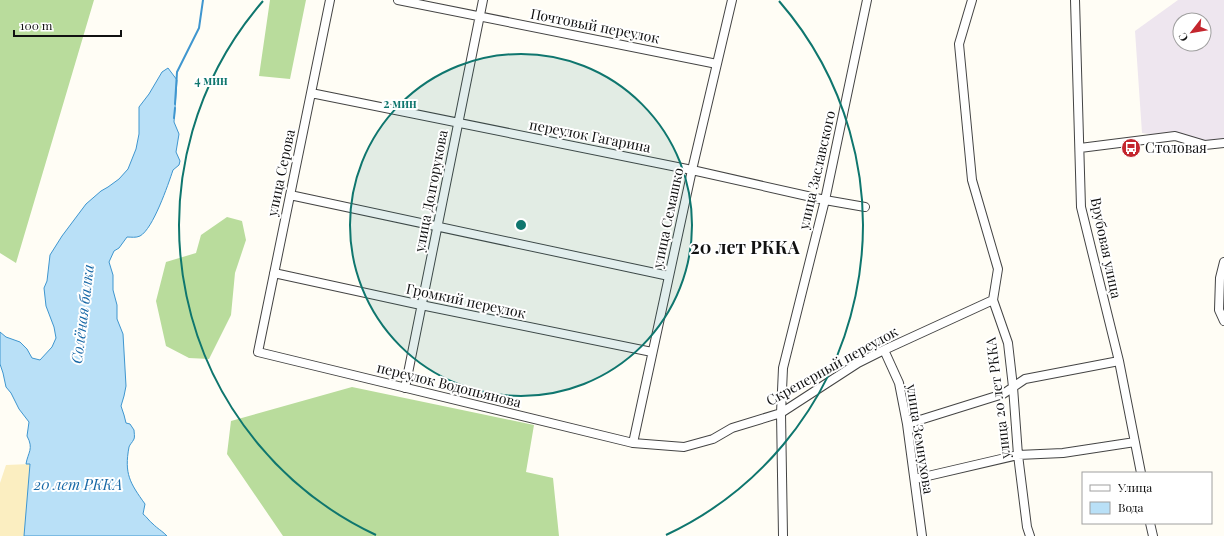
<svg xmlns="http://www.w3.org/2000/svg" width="1224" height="536" font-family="'Playfair Display',serif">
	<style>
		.industrial { fill: #eee6ef; fill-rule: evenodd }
		.forest { fill: #b9dc9c }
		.sand { fill: #fbeec1 }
		.water { fill: #b9e0f7; stroke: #3f96cf }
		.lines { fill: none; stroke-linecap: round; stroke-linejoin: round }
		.stream { stroke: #3f96cf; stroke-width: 2 }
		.minor-casing { stroke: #444; stroke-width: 10 }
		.minor { stroke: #fff; stroke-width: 8 }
		.ring { fill: none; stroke: #0f766e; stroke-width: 2 }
		.labels { text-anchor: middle; stroke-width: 4; stroke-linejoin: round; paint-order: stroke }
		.street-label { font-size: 14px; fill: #111; stroke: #fff }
		.poi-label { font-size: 14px; fill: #111; stroke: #fff; text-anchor: start }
		.water-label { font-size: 15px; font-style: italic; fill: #1768a6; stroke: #fff }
		.district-label { font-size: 18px; font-weight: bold; fill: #111; stroke: #fff }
		.centre { fill: #0f766e; stroke: #fff; stroke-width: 2 }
		.ring-label { font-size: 12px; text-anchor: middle; font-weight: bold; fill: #0f766e; stroke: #fff; stroke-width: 4; stroke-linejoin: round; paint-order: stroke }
	</style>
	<rect width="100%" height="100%" fill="#fffdf5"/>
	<path class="industrial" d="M1178 0H1224V144L1142 133 1135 31ZM1180 20H1204V44H1180Z"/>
	<path class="forest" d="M0 0H94L16 263 0 253Z
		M270 0H306L290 79 259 76Z
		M227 217 242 221 246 240 235 273 231 315 209 359 189 358 166 346 156 301 166 262 196 253 201 235Z
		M352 387 534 425 526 472 553 478 559 536H283L227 454 231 421Z"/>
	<path class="sand" d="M30 464 24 536H0V483L6 465Z"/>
	<path class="water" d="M168 68 177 80 174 122 179 134 176 152 180 161 179 165 173 170C168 185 153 229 140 236 136 238 131 237 127 237L119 248 114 251 109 262 113 275V290L117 305V319L123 334 126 386 124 396 121 406 124 415 126 423 130 424 134 430C134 432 135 437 134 439 132 443 130 444 129 447 124 474 130 483 145 504L143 514C147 517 149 521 153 524 158 529 161 530 167 536H24L30 464H26C28 452 34 449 27 436L29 422 19 409 11 393 6 387 3 373 0 364V332L6 337 20 342 27 349 32 358 40 360 52 347 56 338 54 327 46 306 44 288 47 281 50 255 62 236 86 204 101 191 108 187 119 179 128 169 136 149 139 134V107L149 94 162 72Z"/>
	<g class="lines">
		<path class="stream" d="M175 104 177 72 199 28 203 0
			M174 118 175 108"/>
		<g class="minor-casing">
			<path id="minor" d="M330 0 258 352 633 443 684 447 713 439 732 428 781 413 858 363 884 350 993 300
				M398 0 717 64
				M972 0 959 44 972 180 998 269 993 300 1008 343 1013 387 1018 455 1027 527 1030 536
				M1075 0 1081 207 1119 361 1141 473
				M311 93 692 170 825 200 865 207
				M1080 148 1175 136 1205 145 1224 143
				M290 195 669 276
				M1224 262 1220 278 1219 310 1224 321
				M274 273 421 305 652 352
				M884 350 899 383 907 424 922 536
				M405 388 483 0
				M907 424 1003 394 1025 379 1119 361
				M633 443 692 170 732 0
				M915 479 1018 455 1063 453 1135 442
				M1150 523 1153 536
				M783 536 781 413 783 368 825 200 867 0"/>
		</g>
		<use href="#minor" class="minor"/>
	</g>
	<circle cx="521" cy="225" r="171" fill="#0f766e" fill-opacity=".12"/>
	<g class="ring">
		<circle cx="521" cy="225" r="171"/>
		<path d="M376 535A342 342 0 0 1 263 1M779 1A342 342 0 0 1 666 535"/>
	</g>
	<defs>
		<g id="bus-disc" transform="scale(1)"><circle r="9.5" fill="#c4262e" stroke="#fff"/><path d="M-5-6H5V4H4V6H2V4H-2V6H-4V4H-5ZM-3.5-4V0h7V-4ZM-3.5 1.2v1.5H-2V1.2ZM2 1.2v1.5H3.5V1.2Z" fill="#fff"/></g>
	</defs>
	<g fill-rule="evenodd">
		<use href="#bus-disc" x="1131" y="148"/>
	</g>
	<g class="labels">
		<g class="street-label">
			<text transform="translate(595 26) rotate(11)" y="5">Почтовый переулок</text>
			<text transform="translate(590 136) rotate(11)" y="5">переулок Гагарина</text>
			<text transform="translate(817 170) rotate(-77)" y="5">улица Заславского</text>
			<text transform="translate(281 173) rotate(-78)" y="5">улица Серова</text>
			<text transform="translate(431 191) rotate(-79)" y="5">улица Долгорукова</text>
			<text transform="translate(668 218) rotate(-78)" y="5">улица Семашко</text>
			<text transform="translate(1106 248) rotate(78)" y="5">Врубовая улица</text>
			<text transform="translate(466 301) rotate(12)" y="5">Громкий переулок</text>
			<text transform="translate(832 366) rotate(-29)" y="5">Скреперный переулок</text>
			<text transform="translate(449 385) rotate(14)" y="5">переулок Водопьянова</text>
			<text transform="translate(998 398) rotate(-97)" y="5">улица 20 лет РККА</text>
			<text transform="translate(920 439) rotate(81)" y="5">улица Земнухова</text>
		</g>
		<g class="poi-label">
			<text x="1145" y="153">Столовая</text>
		</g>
		<g class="water-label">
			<text transform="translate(83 314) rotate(-83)" y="5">Солёная балка</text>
			<text x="78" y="490">20 лет РККА</text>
		</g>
		<g class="district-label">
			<text x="745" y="254">20 лет РККА</text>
		</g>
	</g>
	<circle cx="521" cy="225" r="6" class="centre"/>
	<g class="ring-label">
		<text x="211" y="85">4 мин</text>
		<text x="400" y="108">2 мин</text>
	</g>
	<rect x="1082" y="472" width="130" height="52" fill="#ffffff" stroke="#a0a0a0"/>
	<rect x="1090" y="485" width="20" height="6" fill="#ffffff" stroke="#a0a0a0"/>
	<text x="1118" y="492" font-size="12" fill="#111111">Улица</text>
	<rect x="1090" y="502" width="20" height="12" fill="#b9e0f7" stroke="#a0a0a0"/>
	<text x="1118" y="512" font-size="12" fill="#111111">Вода</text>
	<g transform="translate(1192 32) rotate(239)"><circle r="19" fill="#ffffff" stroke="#a0a0a0"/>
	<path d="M0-3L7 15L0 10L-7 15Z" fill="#c4262e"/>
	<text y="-6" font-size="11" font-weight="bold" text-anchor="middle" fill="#111111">С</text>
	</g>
	<path d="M14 30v6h107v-6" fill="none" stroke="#111111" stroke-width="2"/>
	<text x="20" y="30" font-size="12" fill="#111111" stroke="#ffffff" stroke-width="3" paint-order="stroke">100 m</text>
</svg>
